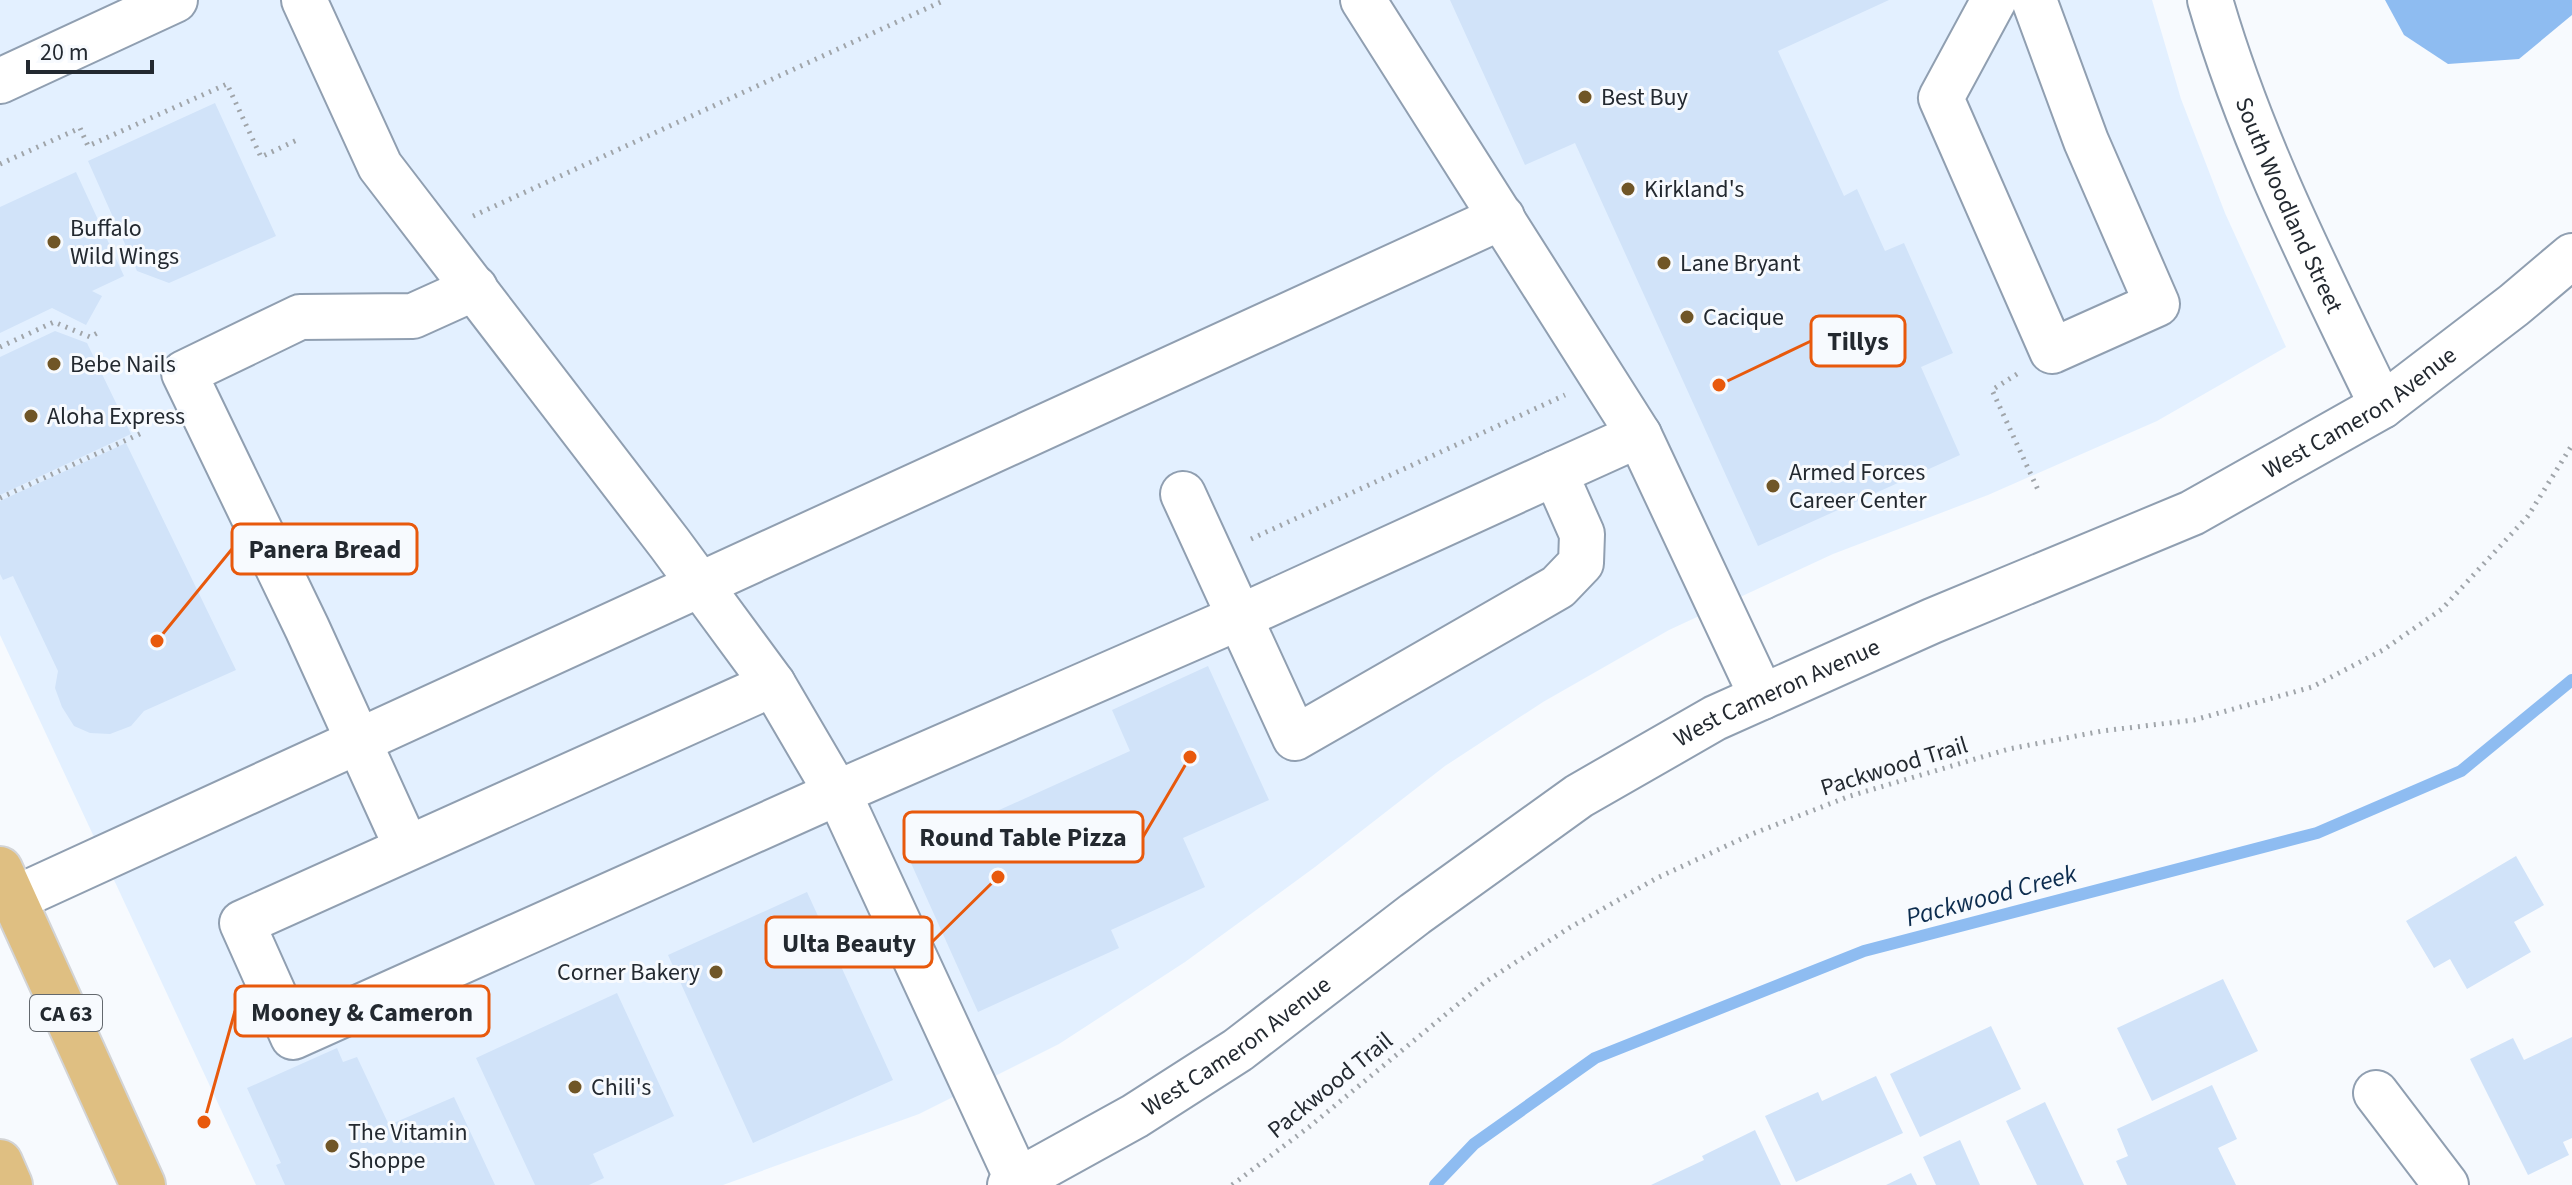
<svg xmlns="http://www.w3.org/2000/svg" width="2572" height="1185" font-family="'Source Sans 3',sans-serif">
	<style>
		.built { fill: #e3f0ff }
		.water { fill: #8ebcf1 }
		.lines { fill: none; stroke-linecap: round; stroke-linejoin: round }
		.stream { stroke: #8ebcf1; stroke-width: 12 }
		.building { fill: #d1e3f9 }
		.minor-casing { stroke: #909fb1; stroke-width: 48 }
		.major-casing { stroke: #d3d4d6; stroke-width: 48 }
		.path { stroke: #a0a5aa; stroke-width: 5; stroke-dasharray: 2 6; stroke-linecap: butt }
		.minor { stroke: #fff; stroke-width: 44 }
		.major { stroke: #dfbf82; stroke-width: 44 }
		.poi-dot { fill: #705627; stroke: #f7fafe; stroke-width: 3 }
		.labels { text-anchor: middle; stroke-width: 6; stroke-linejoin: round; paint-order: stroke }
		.shield { fill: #f7fafe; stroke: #63686e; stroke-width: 2 }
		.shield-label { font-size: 22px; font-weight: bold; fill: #232930 }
		.poi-label { font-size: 24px; fill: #232930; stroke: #f7fafe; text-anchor: start }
		.street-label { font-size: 24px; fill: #232930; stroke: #f7fafe }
		.water-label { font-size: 26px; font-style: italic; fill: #0c2c4e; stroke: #f7fafe }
		.leader { fill: none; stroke: #e8590c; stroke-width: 3 }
		.callout-dot { fill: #e8590c; stroke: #f7fafe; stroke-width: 3 }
		.callout { fill: #f7fafe; stroke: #e8590c; stroke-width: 3 }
		.callout-label { font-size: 26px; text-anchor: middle; font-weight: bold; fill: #232930 }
	</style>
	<rect width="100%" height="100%" fill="#f7fafe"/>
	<path class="built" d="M0 0H2152L2181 99 2225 213 2286 347 2157 421 1988 495 1833 554 1669 630 1543 702 1445 766 1315 867 1185 962 1059 1044 919 1114 723 1185H256L0 635Z"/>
	<path class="water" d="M2385 0H2572V15L2519 59 2448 64 2404 35Z"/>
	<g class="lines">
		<path class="stream" d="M1435 1185 1474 1144 1595 1058 1864 951 2317 833 2461 771 2572 680"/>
	</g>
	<path class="building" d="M1450 0H1889L1778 51 1844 196 1857 189 1885 251 1904 243 1953 353 1921 367 1960 455 1758 546 1575 143 1525 165Z
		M215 103 276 236 169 283 137 271 88 161Z
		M76 172 124 276 92 291 102 296 86 325 52 308 0 333V207Z
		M55 331 87 343 131 434 0 495V357Z
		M126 443 236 670 144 711 131 726 110 734 90 733 74 726 62 707 55 688 58 671 13 576 3 580 0 574V501Z
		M1208 666 1269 800 1183 838 1205 887 1111 930 1119 948 978 1012 906 852 1130 751 1112 710Z
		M2516 856 2544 905 2514 922 2531 952 2467 989 2450 959 2434 968 2406 921Z
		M807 892 893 1080 753 1143 668 955Z
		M2223 979 2258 1051 2152 1101 2117 1028Z
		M617 993 674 1116 593 1154 604 1178 589 1185H535L476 1058Z
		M1991 1026 2021 1089 1920 1137 1890 1074Z
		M2572 1037V1138L2563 1142 2569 1155 2528 1175 2470 1059 2513 1038 2524 1060Z
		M337 1048 343 1062 357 1057 389 1125 454 1097 495 1185H285L276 1165 281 1163 247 1088Z
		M1876 1076 1903 1133 1796 1182 1765 1116 1818 1092 1822 1101Z
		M2212 1085 2237 1139 2218 1148 2236 1185H2127L2116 1161 2128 1156 2117 1129Z
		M2045 1102 2084 1185H2037L2006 1121Z
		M1755 1130 1781 1185H1651L1704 1160 1702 1156Z
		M1960 1140 1980 1185H1936L1923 1157Z
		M1911 1173 1917 1185H1886Z"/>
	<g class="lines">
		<g class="minor-casing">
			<g id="minor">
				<path d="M304 0 380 166 670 544 773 684 845 807 1018 1181"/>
				<path d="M1363 0 1639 435 1762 697"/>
				<path d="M1994 0 1941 98 2052 351 2157 304 2086 141 2034 0"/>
				<path id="s1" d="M2210 0C2251 142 2318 273 2382 406"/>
				<path d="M0 81 175 0"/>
				<path d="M1183 494 1295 738 1558 587 1581 563 1582 534 1555 473 1639 435"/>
				<path d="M773 684 242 923 293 1037 837 793 1240 617 1555 473"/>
				<path d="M407 848 307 628 184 373 300 317 413 316 475 288"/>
				<path d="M14 899 1502 217"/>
				<path d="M2376 1093 2446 1185"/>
				<path id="s2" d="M1010 1185 1135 1116 1238 1050 1415 914 1579 796 1715 718 1932 621 2192 513 2382 406 2514 305 2572 256"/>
			</g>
		</g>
		<g class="major-casing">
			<path id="major" d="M0 869 143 1185
				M0 1162 10 1185"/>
		</g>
		<path class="path" d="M0 164 80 128 88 146 227 84 261 157 297 140
			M473 216 945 0
			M0 347 54 322 90 337 99 332
			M2017 374 1992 390 2039 492
			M0 498 144 432
			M1251 539 1565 395
			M1232 1185 1309 1127 1485 982 1569 928 1657 878 1752 834 1850 796 2009 749 2102 731 2194 720 2312 687 2383 650 2442 609 2528 516 2572 445"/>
		<use href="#minor" class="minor"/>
		<use href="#major" class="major"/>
	</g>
	<g class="poi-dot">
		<circle cx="1585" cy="97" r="8"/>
		<circle cx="1628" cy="189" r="8"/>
		<circle cx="54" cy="242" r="8"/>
		<circle cx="1664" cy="263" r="8"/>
		<circle cx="1687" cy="317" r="8"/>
		<circle cx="54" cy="364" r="8"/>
		<circle cx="31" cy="416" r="8"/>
		<circle cx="1773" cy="486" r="8"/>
		<circle cx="716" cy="972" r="8"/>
		<circle cx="575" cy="1087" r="8"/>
		<circle cx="332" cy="1146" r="8"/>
	</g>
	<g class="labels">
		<rect class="shield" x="30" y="995" width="72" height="36" rx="6"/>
		<g class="shield-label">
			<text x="66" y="1021">CA 63</text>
		</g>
		<g class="poi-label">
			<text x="1601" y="105">Best Buy</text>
			<text x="1644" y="197">Kirkland's</text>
			<text x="70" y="236">Buffalo<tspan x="70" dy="28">Wild Wings</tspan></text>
			<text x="1680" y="271">Lane Bryant</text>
			<text x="1703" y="325">Cacique</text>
			<text x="70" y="372">Bebe Nails</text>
			<text x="47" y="424">Aloha Express</text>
			<text x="1789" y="480">Armed Forces<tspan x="1789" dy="28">Career Center</tspan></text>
			<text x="700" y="980" text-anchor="end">Corner Bakery</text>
			<text x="591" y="1095">Chili's</text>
			<text x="348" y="1140">The Vitamin<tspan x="348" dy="28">Shoppe</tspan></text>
		</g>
		<g class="street-label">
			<text dy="8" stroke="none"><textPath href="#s1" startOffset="220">South Woodland Street</textPath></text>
			<text dy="8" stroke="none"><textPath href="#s2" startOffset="1562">West Cameron Avenue</textPath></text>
			<text dy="8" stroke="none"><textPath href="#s2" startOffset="914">West Cameron Avenue</textPath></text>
			<text transform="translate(1894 766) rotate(-17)" y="8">Packwood Trail</text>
			<text dy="8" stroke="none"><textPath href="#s2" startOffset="266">West Cameron Avenue</textPath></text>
			<text transform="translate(1330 1085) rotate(-39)" y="8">Packwood Trail</text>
		</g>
		<g class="water-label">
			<text transform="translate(1991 895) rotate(-15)" y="9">Packwood Creek</text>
		</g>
	</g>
	<path class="leader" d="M1719 385L1811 341M157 641L232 549M1190 757L1143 837M998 877L932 942M204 1122L235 1011"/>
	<g class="callout-dot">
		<circle cx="1719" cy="385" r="8"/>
		<circle cx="157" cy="641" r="8"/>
		<circle cx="1190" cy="757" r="8"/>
		<circle cx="998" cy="877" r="8"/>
		<circle cx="204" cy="1122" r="8"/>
	</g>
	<g class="callout">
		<rect x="1811" y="316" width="94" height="50" rx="8"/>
		<rect x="232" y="524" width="185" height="50" rx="8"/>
		<rect x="904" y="812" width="239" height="50" rx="8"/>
		<rect x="766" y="917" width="166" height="50" rx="8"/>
		<rect x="235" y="986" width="254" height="50" rx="8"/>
	</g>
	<g class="callout-label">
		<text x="1858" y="350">Tillys</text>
		<text x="325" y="558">Panera Bread</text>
		<text x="1023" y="846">Round Table Pizza</text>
		<text x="849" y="952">Ulta Beauty</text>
		<text x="362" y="1021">Mooney &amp; Cameron</text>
	</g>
	<path d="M28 60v12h124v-12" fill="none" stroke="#232930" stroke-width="4"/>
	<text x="40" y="60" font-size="24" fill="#232930" stroke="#f7fafe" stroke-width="6" paint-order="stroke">20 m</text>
</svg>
